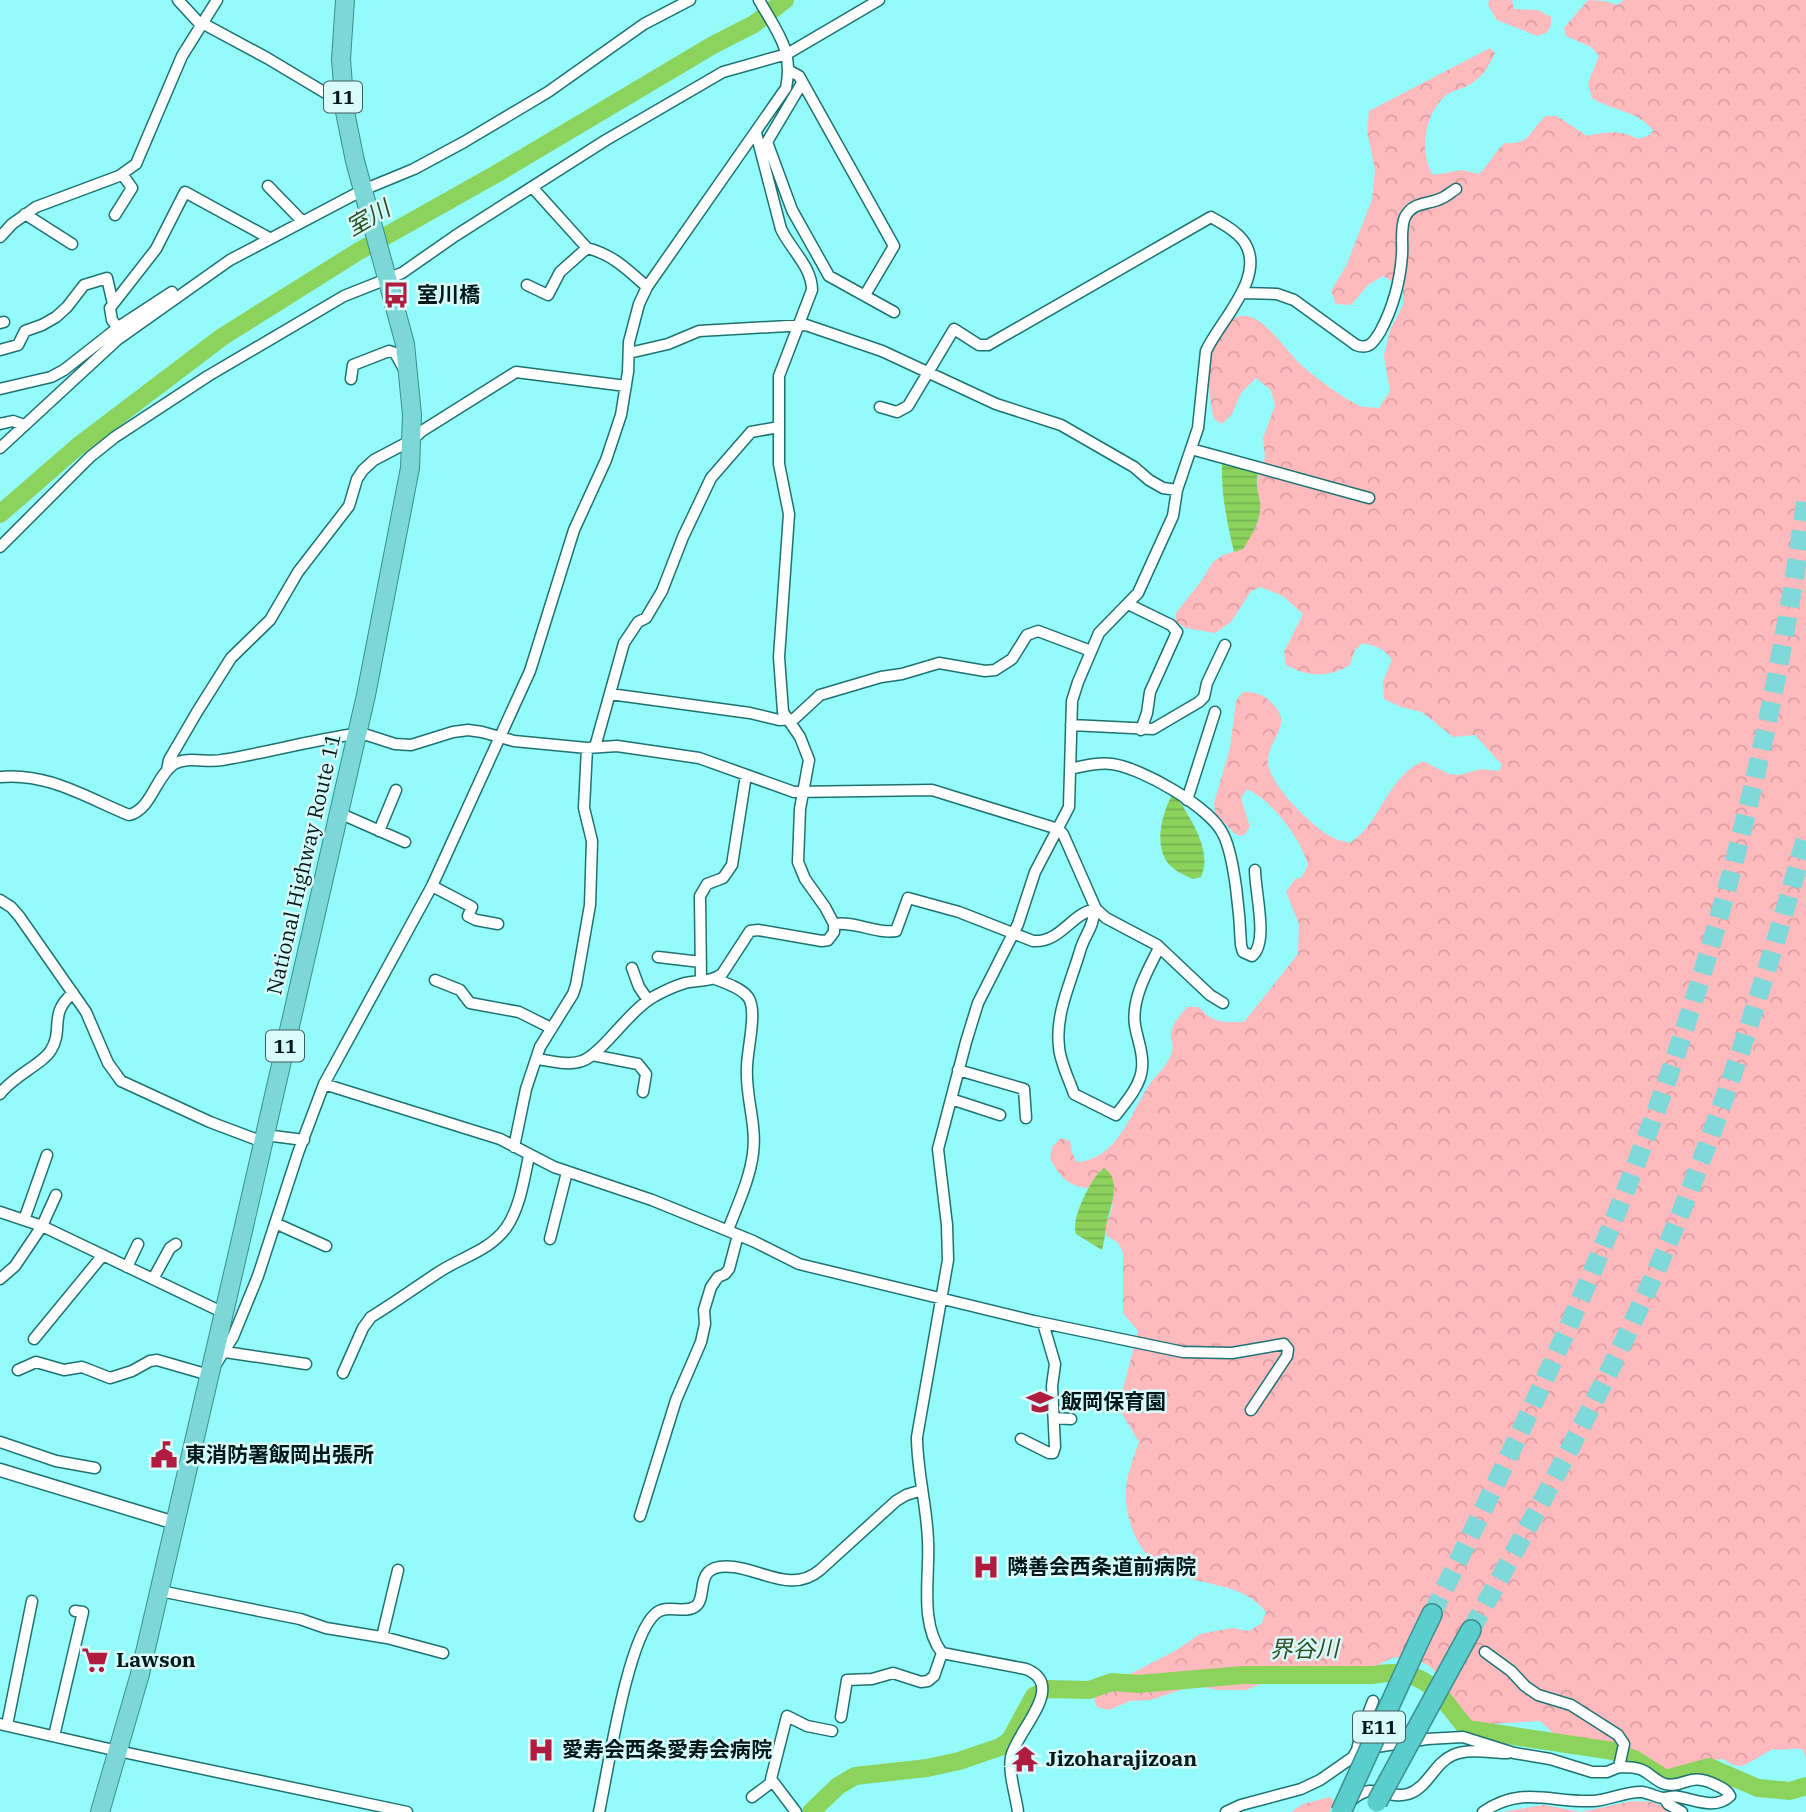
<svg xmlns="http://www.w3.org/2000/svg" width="1806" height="1812" font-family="'IBM Plex Serif','Noto Sans JP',serif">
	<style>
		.forest { fill: url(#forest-crowns) }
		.water { fill: url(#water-rules) }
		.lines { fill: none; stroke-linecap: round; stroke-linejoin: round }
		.river { stroke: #8bd35d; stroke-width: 18 }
		.motorway-tunnel { stroke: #7ed9d8; stroke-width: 19; stroke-dasharray: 19 10; stroke-linecap: butt }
		.minor-casing { stroke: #1e7272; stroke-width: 13 }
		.tertiary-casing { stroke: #1e7272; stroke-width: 15 }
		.trunk-casing { stroke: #3b8e8d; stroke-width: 20 }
		.motorway-casing { stroke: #3b8e8d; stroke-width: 22 }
		.minor { stroke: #fff; stroke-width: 10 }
		.tertiary { stroke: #fff; stroke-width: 12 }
		.trunk { stroke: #7bd8d7; stroke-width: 18 }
		.motorway { stroke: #5acecd; stroke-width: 19 }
		.motorway-bridge-casing { stroke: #3b8e8d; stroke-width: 22; stroke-linecap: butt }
		.motorway-bridge { stroke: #5acecd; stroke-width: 19 }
		.labels { text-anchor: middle; stroke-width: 5; stroke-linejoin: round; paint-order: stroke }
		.shield { fill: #d7fcfb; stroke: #425c5b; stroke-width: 2 }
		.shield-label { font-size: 19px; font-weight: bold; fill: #021717 }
		.poi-label { font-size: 21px; font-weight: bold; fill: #021717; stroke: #d7fcfb; text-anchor: start }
		.street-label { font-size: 21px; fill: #021717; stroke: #d7fcfb }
		.water-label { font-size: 23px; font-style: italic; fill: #324f21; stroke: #d7fcfb }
	</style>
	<defs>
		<pattern id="forest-crowns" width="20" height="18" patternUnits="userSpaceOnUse" patternTransform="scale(1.75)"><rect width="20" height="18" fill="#ffbabe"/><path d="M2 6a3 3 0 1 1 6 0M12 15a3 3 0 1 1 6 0" fill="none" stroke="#d99fa3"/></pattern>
		<pattern id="water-rules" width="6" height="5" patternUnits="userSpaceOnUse" patternTransform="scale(1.75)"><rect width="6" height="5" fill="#8bd35d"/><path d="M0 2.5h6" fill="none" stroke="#76b450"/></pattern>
	</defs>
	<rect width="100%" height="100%" fill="#94fbfa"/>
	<path class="forest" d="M1489 0H1512L1514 9 1538 10 1551 17V26L1546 33 1537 36 1497 20 1488 5Z
		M1588 0 1605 1 1617 5 1624 0H1806V1758L1803 1750C1793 1746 1784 1752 1773 1749L1743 1766 1733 1765 1723 1759 1703 1761 1669 1772 1574 1752 1540 1721 1491 1724 1468 1721 1432 1668 1424 1663 1394 1657 1370 1669 1280 1670 1263 1683 1246 1690H1218L1195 1685 1151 1700 1130 1701 1109 1710 1097 1707 1094 1698 1097 1691 1175 1651 1200 1634 1232 1628 1249 1631 1262 1623 1266 1612C1243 1582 1200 1586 1168 1571 1139 1558 1124 1519 1126 1489 1127 1473 1134 1457 1139 1442L1121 1412 1122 1393 1138 1331 1123 1313V1252L1118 1243 1106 1235V1226L1113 1205 1100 1171 1088 1188C1067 1186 1060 1176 1050 1159L1052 1147 1061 1138 1070 1141 1072 1153 1077 1162C1116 1160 1130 1115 1148 1087 1155 1075 1169 1066 1172 1051 1174 1046 1171 1040 1171 1035 1172 1023 1180 1016 1187 1007H1199C1213 1024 1223 1022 1244 1022L1298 954 1299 924 1286 892 1295 879 1302 877 1308 864C1299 837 1274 802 1247 789L1241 798 1250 827 1243 836 1235 834 1215 813 1214 803 1230 748 1236 701 1243 692C1255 692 1264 694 1272 703 1295 725 1267 740 1268 762 1269 785 1314 829 1334 838 1338 841 1345 841 1350 843 1381 823 1387 777 1423 761L1449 774 1459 775 1482 769 1499 771 1502 765 1475 735 1453 737 1422 712 1401 707 1384 699 1383 681 1392 660C1385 649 1376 646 1363 643L1355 650 1350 665C1328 678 1308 677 1286 665L1284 652 1303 614 1283 596 1261 587 1251 591 1231 622 1215 633 1186 628 1176 622V613L1202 580 1213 562 1223 555 1243 549 1257 524 1260 503 1256 483 1265 457 1263 438 1275 406 1271 390 1256 378 1241 393 1232 414 1222 424 1214 419C1208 396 1206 361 1217 339 1245 284 1277 341 1300 364 1312 375 1343 398 1358 405 1363 408 1372 407 1379 408L1390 391 1384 356 1390 330 1403 305V288L1383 276 1368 285 1351 305 1336 304 1331 291 1346 266 1372 200 1375 170 1367 131 1369 111 1490 48 1495 53C1488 67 1482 79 1467 86 1458 90 1450 91 1443 98 1424 117 1419 153 1433 175L1462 170 1479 174C1490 164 1494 152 1505 143 1532 145 1528 131 1546 116H1557L1587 136C1605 132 1621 130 1638 139L1650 135 1653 130C1637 110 1612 111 1592 98L1588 83 1599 56 1591 47 1566 36 1564 28Z
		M1330 1797 1334 1803 1329 1812H1291L1303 1804Z
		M1632 1801 1653 1802 1673 1812H1502L1544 1805 1581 1812Z"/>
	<path class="water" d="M1226 463 1258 474C1255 485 1258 490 1260 502 1262 519 1252 535 1243 549L1234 552C1227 522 1221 495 1222 464Z
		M1172 795 1176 796C1190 818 1213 850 1201 877L1193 879C1186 876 1179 873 1173 868 1152 852 1161 815 1172 795Z
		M1104 1168C1124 1181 1108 1210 1106 1227 1105 1235 1104 1242 1102 1250L1076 1234C1070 1219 1092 1176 1104 1168Z"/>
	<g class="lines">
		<path class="river" d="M0 514 77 447 222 337 359 251 496 174 713 45 754 24 785 0
			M811 1812 838 1786 855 1776 927 1768 959 1761 1000 1747 1010 1740 1034 1696 1048 1689 1089 1690 1112 1682 1138 1684 1243 1675H1373C1426 1665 1437 1693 1467 1729L1613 1751 1636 1760 1666 1779 1709 1767 1758 1788 1790 1791 1806 1786"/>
		<path class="motorway-tunnel" d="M1432 1614C1508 1460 1583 1305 1644 1143 1723 936 1776 719 1806 499
			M1471 1630C1529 1526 1586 1423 1636 1315 1708 1162 1760 1000 1806 837"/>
		<g class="minor-casing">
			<path id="minor" d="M178 0 201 25
				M202 23 267 58 344 104
				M790 71 799 76 894 246 865 295
				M802 83 767 142 792 210 829 276 894 312
				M268 186 302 221
				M532 187 587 248
				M25 214 72 244
				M115 215 132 188 122 174
				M0 237 12 224 36 207 119 176 136 164 182 56 217 0
				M527 285 548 295 560 272 587 248C612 254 628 270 647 287
				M1242 293 1277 294 1294 300 1356 345C1369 350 1373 343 1380 332 1393 308 1400 282 1402 255 1403 243 1400 228 1405 217 1413 201 1429 205 1442 198 1447 196 1451 192 1456 189
				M0 323 4 322
				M118 328 112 320 110 308 156 249 185 192 269 238
				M0 350 18 345 25 331 42 325 56 317 67 307 84 285 107 278 113 304
				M629 353 668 344 699 331 806 325 882 351 996 404 1061 425 1134 467 1149 480 1163 488 1177 490
				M351 379 353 365 389 351 395 353 404 369
				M0 389 51 377 64 370 120 326 172 292
				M880 407 897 412 908 406 954 329 979 345H988L1211 217C1221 223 1234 229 1242 239 1270 274 1220 320 1206 351L1198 428 1177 490 1173 516 1138 593 1099 633 1078 682 1072 701 1069 807 1035 872 1018 924 978 1003 966 1042 938 1149 947 1225 948 1260 917 1437C917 1472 927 1506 928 1541 930 1576 919 1623 942 1653L1026 1669C1068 1686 1016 1731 1011 1757 1008 1773 1016 1796 1018 1812
				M0 424 13 421 24 425
				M0 448 117 340 230 260 363 190 414 169 464 142 548 92 644 24 690 0
				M1191 449 1369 498
				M0 547 90 457 115 437 208 376 344 296 402 273 455 236 606 140 723 72 787 54 879 0
				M1128 604 1171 625 1177 632 1150 692 1147 713 1141 730
				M610 694 750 713 779 720 794 719 820 695 881 677 902 674 939 663 985 671 995 670 1012 659 1027 635 1038 631 1091 651
				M1071 725 1153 729 1199 702 1204 697 1207 683 1225 645
				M595 747 624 643 638 622 646 618 662 591 683 537 711 478 751 432 779 427
				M1070 769C1084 766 1098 762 1112 764 1142 768 1210 807 1223 834 1235 857 1240 919 1241 945L1243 952 1252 956C1269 943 1255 892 1255 870
				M167 770 169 760 197 712 231 658 270 620 298 572 349 506 357 479 363 470 374 460 412 440 422 431 516 372 626 386
				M0 777C47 772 87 798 129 815 152 809 155 777 174 764 187 756 207 763 222 760 264 753 305 742 348 735H367L395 744 411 745 453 732 468 730 482 732 514 741 587 748 617 746 699 758 794 792 932 790 1058 829 1063 834 1096 909 1106 918 1157 945 1210 995 1223 1003
				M1187 800 1215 712
				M339 813 405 842
				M379 831 396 790
				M432 886 472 907 468 916 476 920 498 924
				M0 900 11 907 19 916 86 1012 108 1063 121 1081 210 1122 263 1142
				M1094 911C1094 927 1084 936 1080 951 1071 982 1055 1014 1059 1047 1060 1062 1069 1079 1074 1094L1116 1115C1126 1102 1141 1085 1142 1068 1144 1053 1137 1039 1135 1025 1131 999 1148 970 1159 948
				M834 924C856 921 875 934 896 931L908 898 959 912 1033 941C1061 943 1071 913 1096 909
				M658 957 701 962
				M632 968 639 987 648 1000
				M715 979C726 983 741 988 748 997 758 1010 747 1050 747 1067 745 1096 757 1124 753 1153 750 1179 737 1206 728 1230
				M435 980 460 990 470 1003 519 1012 551 1028
				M701 980 700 896 707 884 723 878 732 865 746 775
				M592 1055 638 1064 646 1074 643 1092
				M538 1059C551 1061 569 1066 582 1061 601 1055 630 1009 655 996 664 991 675 986 685 983 698 980 711 982 722 974L750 931 758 930 822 941 828 940 834 932V924L825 907 805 879 798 862 800 809 809 760 800 737 783 712 779 657 789 514 779 464V376L812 290C812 267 791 250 781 229L756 133
				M958 1070 1024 1089 1026 1118
				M324 1084 500 1139 554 1167 652 1200 753 1241 799 1264 1034 1321 1183 1352 1232 1353 1284 1344 1288 1349 1287 1356 1251 1410
				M0 1094C13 1076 44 1063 51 1050 64 1029 48 1014 73 993
				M951 1099 1000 1115
				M265 1135 304 1140
				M514 1147 526 1089 540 1047 573 994 576 985 590 905 592 841 584 808 587 748
				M0 1212 42 1226 224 1313
				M24 1220 47 1155
				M275 1223 326 1246
				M550 1239 567 1172
				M127 1267 138 1244
				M0 1279 15 1266 42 1226 56 1195
				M153 1279 170 1248 176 1244
				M34 1339 103 1255
				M225 1352 306 1364
				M18 1370 36 1362 64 1370 82 1367 110 1378 132 1371 150 1361 157 1360 209 1375 233 1337 258 1276 298 1153 324 1084 432 886 530 671 574 530 606 460 621 415 628 372 629 342 639 304 647 287 786 88C794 50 777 32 759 0
				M343 1373 363 1328 371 1317C394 1303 416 1287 439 1272 462 1257 489 1251 506 1228 520 1208 524 1179 529 1156
				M1054 1418 1071 1419
				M1021 1439 1049 1453H1053L1055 1447 1052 1386 1055 1364 1043 1323
				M0 1442 56 1461 95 1468
				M640 1516 676 1400 701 1342 705 1324 704 1310 711 1287 718 1277 725 1274 729 1269 738 1235
				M160 1591 300 1619 326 1628 387 1638 443 1653
				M382 1637 398 1570
				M841 1717 847 1680 872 1679 893 1673 921 1682 928 1681 934 1676 942 1653
				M0 1724 118 1751 407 1812
				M7 1725 32 1601
				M54 1736 83 1612 75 1611
				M1357 1750 1361 1732 1373 1701
				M752 1797 772 1782
				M1664 1798 1668 1804 1682 1812
				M1352 1800C1374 1780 1385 1800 1408 1794 1428 1788 1434 1763 1453 1755 1469 1748 1491 1753 1508 1753
				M599 1812C608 1771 627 1639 655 1614 667 1603 684 1615 696 1606 709 1595 691 1562 734 1567 764 1571 793 1593 820 1570L896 1501 906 1495 922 1490
				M796 1812 771 1779 787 1716 807 1726 832 1731
				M1226 1812 1241 1805 1301 1789 1320 1780 1353 1757 1357 1750 1427 1739 1463 1737 1514 1753 1550 1759 1592 1772H1607L1619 1767 1624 1744 1618 1735 1571 1705 1538 1695 1525 1686 1511 1671 1485 1652
				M1483 1812C1522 1785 1551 1803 1594 1801 1609 1800 1627 1791 1642 1792 1649 1793 1656 1797 1663 1798 1669 1798 1673 1795 1679 1797 1696 1800 1716 1810 1730 1796 1727 1790 1724 1789 1718 1786 1689 1770 1684 1789 1665 1784 1658 1782 1652 1776 1646 1772 1638 1767 1629 1767 1619 1767"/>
		</g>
		<g class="tertiary-casing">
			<path id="tertiary" d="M0 1470 175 1523"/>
		</g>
		<g class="trunk-casing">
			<path id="trunk" d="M100 1812 140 1674 239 1248 366 695 410 468 412 415 405 344 355 161 345 112 341 59 345 0"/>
		</g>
		<g class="motorway-casing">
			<path id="motorway" d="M1418 1643 1432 1614
				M1460 1650 1471 1630"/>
		</g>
		<use href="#minor" class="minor"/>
		<use href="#tertiary" class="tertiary"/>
		<use href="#trunk" class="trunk"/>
		<use href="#motorway" class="motorway"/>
		<g class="motorway-bridge-casing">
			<path id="motorway-bridge" d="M1377 1802 1460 1650
				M1341 1812 1418 1643"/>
		</g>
		<use href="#motorway-bridge" class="motorway-bridge"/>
	</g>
	<defs>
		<g id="bus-bare" transform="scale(2.1)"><path d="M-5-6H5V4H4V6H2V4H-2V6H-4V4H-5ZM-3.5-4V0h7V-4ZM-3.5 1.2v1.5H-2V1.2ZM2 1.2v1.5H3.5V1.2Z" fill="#af1c3f" stroke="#d7fcfb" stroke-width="2.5" paint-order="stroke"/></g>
		<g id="school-bare" transform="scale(2.1)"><path d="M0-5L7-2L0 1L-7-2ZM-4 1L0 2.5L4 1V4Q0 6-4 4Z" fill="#af1c3f" stroke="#d7fcfb" stroke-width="2.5" paint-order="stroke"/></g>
		<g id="civic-bare" transform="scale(2.1)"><path d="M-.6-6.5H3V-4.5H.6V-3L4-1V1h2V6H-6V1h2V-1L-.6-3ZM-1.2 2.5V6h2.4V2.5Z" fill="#af1c3f" stroke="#d7fcfb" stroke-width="2.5" paint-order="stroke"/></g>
		<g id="hospital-bare" transform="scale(2.1)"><path d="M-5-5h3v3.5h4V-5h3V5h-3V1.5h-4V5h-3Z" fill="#af1c3f" stroke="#d7fcfb" stroke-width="2.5" paint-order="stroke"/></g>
		<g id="supermarket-bare" transform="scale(2.1)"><path d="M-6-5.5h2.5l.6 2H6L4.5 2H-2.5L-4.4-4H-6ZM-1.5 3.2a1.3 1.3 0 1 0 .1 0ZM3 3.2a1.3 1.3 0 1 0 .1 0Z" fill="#af1c3f" stroke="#d7fcfb" stroke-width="2.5" paint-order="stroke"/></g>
		<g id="temple-bare" transform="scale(2.1)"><path d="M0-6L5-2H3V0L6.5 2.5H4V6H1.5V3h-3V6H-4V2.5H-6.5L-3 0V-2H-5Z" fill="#af1c3f" stroke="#d7fcfb" stroke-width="2.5" paint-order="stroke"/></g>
	</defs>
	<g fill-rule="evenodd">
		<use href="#bus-bare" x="396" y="295"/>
		<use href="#school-bare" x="1040" y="1402"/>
		<use href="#civic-bare" x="164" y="1455"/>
		<use href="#hospital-bare" x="986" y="1567"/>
		<use href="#supermarket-bare" x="95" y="1660"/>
		<use href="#hospital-bare" x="541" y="1750"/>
		<use href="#temple-bare" x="1025" y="1759"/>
	</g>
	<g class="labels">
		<g class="shield">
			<rect x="324" y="81.5" width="38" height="31" rx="5"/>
			<rect x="266" y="1030.5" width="38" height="31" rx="5"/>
			<rect x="1353" y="1711.5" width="52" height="31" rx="5"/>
		</g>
		<g class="shield-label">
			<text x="343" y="104">11</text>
			<text x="285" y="1053">11</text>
			<text x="1379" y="1734">E11</text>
		</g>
		<g class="poi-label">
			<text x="417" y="302">室川橋</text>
			<text x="1061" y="1409">飯岡保育園</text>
			<text x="185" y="1462">東消防署飯岡出張所</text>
			<text x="1007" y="1574">隣善会西条道前病院</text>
			<text x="116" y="1667">Lawson</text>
			<text x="562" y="1757">愛寿会西条愛寿会病院</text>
			<text x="1046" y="1766">Jizoharajizoan</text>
		</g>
		<g class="street-label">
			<text transform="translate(304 864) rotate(-77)" y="7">National Highway Route 11</text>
		</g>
		<g class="water-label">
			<text transform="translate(368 218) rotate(-30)" y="8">室川</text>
			<text transform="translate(1304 1649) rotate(-1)" y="8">界谷川</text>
		</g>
	</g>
</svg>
